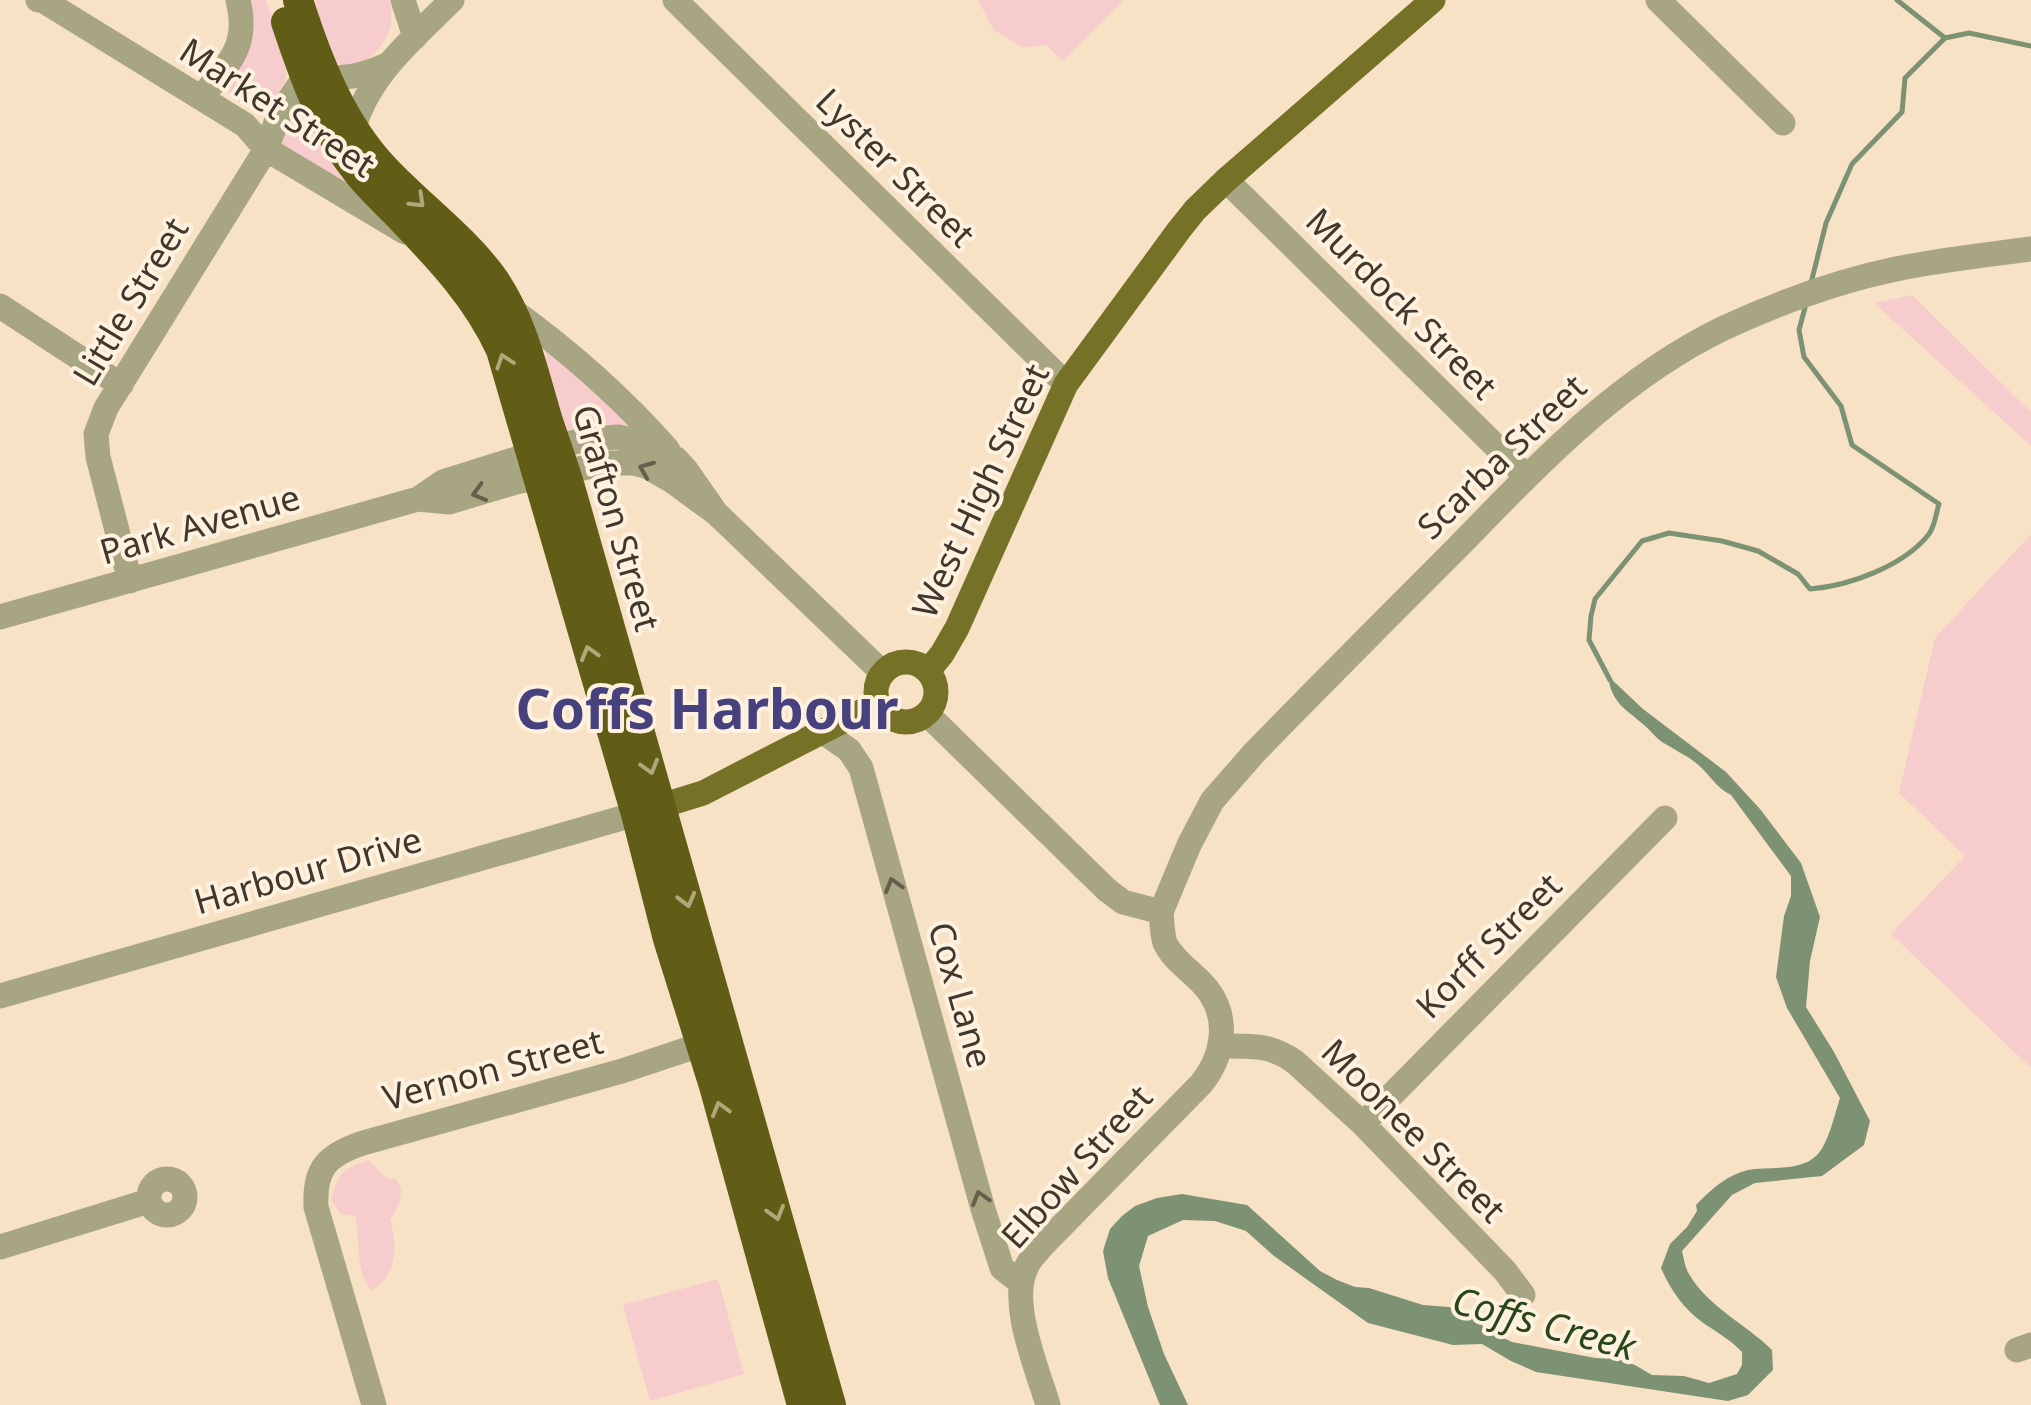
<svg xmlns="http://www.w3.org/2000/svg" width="2031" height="1405" font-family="'Noto Sans',sans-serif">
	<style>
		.green { fill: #f7cccd }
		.water { fill: #7c9273 }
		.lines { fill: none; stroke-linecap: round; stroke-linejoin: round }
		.stream { stroke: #7c9273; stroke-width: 5 }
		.minor { stroke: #a8a682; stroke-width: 25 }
		.major { stroke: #757127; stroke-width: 25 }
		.highway { stroke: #615d17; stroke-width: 30 }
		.oneway { stroke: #b0a77b }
		.oneway2 { stroke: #645e4a }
		.labels { text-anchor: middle; stroke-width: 8; stroke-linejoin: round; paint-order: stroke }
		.street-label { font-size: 35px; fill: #40382c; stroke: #fef1df }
		.water-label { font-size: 38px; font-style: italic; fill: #284618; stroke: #fef1df }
		.town-label { font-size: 55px; font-weight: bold; fill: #47417e; stroke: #fef1df }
	</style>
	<rect width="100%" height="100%" fill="#f7e2c5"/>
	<path class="green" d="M250 0H266C275 28 308 96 263 105 247 108 238 103 228 91 233 73 248 59 253 40 256 27 253 13 250 0Z
		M316 0H389C398 30 382 49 359 66L339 65C323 50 318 22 316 0Z
		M978 0H1123L1062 61 1047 45 1023 48 994 30Z
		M298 98 356 189 281 144Z
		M1912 295 2031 412V446L1874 303Z
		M545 349 639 430 604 424 565 430 546 363Z
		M2031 534V1068L1891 934 1965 856 1899 793 1935 638Z
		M369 1160C375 1166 381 1174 388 1178 390 1179 394 1178 396 1180 408 1190 396 1211 390 1220 398 1244 397 1277 372 1290 354 1274 361 1239 355 1216L341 1214 331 1200C338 1175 343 1167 369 1160Z
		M718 1279 744 1374 650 1401 623 1305Z"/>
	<path class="water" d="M1608 676 1643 709 1726 772 1760 809 1801 863 1820 917 1810 961 1806 1007 1834 1052 1870 1121 1864 1145 1822 1176 1755 1183 1732 1195 1682 1251C1684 1259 1685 1268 1689 1274 1708 1307 1746 1324 1772 1350L1773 1370 1748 1395 1728 1401 1536 1372 1511 1361 1482 1344 1453 1345 1368 1323 1274 1256 1246 1231 1215 1221 1183 1220 1148 1236 1139 1266 1148 1307 1164 1354 1188 1405H1160L1108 1278 1103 1251 1110 1229 1122 1216 1135 1206 1157 1198 1182 1194 1247 1205 1320 1271 1337 1280 1355 1287 1369 1288 1423 1305 1449 1307 1472 1315 1487 1330 1512 1342 1595 1358 1617 1359 1635 1365 1652 1375 1684 1376 1709 1383 1737 1374 1742 1365V1352C1730 1339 1716 1332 1702 1322 1683 1308 1670 1289 1661 1268L1670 1244 1687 1227 1697 1211 1696 1205C1710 1190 1727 1175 1748 1170 1769 1166 1799 1172 1816 1156 1828 1146 1835 1113 1840 1098L1787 1008 1776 977 1784 916 1791 896V876L1731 795C1716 788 1709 773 1696 763 1686 755 1673 749 1662 742 1655 737 1650 730 1644 725 1625 708 1612 704 1608 676Z"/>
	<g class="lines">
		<path class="stream" d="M1897 0 1945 38
			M1811 283 1826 223 1852 164 1902 112 1905 78 1945 38 1969 33 2031 46
			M1610 680 1589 640 1591 616 1595 599 1642 541 1669 533 1722 541 1758 551 1798 574 1810 589C1849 586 1904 566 1929 534 1935 526 1936 513 1939 504L1852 445 1841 406 1804 357 1799 330 1806 304"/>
		<path class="minor" d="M38 0 44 1 245 125 266 149 405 232
			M403 0 415 37
			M675 0 1066 384
			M1658 0 1783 123
			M329 78C351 78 367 74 387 65
			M201 98C228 63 250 47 238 0
			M353 130C368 75 413 39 452 0
			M1226 180 1527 477
			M0 306 121 385
			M512 310C569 351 622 398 668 450
			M418 499 449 502 516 482 607 463H634L646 466 672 481 716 513 883 673
			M130 581 98 457 96 434 106 408 266 149 279 115 304 78
			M0 617 418 499 443 482 532 454 585 439 618 437 644 443 676 459 686 470 716 513
			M927 714 1107 890 1123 902 1161 912
			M823 732 849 750 861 768 983 1209 1002 1268 1021 1283
			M1161 912 1189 845 1212 801 1254 753C1321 684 1389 616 1457 548 1538 465 1618 379 1724 328 1778 303 1838 281 1896 269 1940 260 1986 255 2031 249
			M0 996 636 814
			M1222 1046C1251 1046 1270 1044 1295 1062L1363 1124 1505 1271 1523 1295
			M1363 1124 1665 818
			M149 1197a18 18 0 1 1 36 0a18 18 0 1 1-36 0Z
			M0 1247 149 1201
			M2017 1350 2031 1345
			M374 1405 316 1207C314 1168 327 1155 363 1143L622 1071 700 1045
			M1048 1405C1037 1368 1007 1299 1028 1264 1031 1258 1038 1251 1043 1245L1201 1084C1223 1057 1230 1020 1208 990 1196 974 1174 962 1165 943 1162 934 1162 921 1161 912"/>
		<path class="major" d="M876 692a30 30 0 1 1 60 0a30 30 0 1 1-60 0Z
			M928 671 942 654 957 628 1066 384 1179 230 1195 210 1226 180 1433 0
			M661 806 703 793 878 703"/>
		<path class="highway" d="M298 0C317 60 342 124 385 169 420 206 463 237 493 278 523 321 533 372 548 421 556 445 565 469 572 494L831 1405
			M286 22C304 76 322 128 358 173 369 187 382 199 395 212 436 255 476 295 501 350L636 814 668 939 714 1086 802 1405"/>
	</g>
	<defs><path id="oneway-chevron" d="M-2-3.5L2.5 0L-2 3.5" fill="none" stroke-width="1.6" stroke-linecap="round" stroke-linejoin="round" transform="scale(2.5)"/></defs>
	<g class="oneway">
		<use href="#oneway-chevron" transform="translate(418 201) rotate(44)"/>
		<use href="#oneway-chevron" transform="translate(504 361) rotate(-109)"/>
		<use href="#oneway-chevron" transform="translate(589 653) rotate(-106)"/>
		<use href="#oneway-chevron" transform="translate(650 767) rotate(74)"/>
		<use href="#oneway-chevron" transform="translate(687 900) rotate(75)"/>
		<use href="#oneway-chevron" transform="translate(720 1109) rotate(-106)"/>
		<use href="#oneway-chevron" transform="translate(776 1213) rotate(74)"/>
	</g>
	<g class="oneway2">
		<use href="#oneway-chevron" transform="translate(646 469) rotate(-158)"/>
		<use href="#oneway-chevron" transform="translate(479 493) rotate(164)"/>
		<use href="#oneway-chevron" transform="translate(893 885) rotate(-106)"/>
		<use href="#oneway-chevron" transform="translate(980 1198) rotate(-106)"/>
	</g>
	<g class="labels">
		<g class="street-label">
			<text transform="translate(277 108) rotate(33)" y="12">Market Street</text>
			<text transform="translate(895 168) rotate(45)" y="12">Lyster Street</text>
			<text transform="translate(131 302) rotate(-59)" y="12">Little Street</text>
			<text transform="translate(1401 304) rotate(45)" y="12">Murdock Street</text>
			<text transform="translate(1502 457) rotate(-44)" y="12">Scarba Street</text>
			<text transform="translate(981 491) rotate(-65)" y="12">West High Street</text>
			<text transform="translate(616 518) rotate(74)" y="12">Grafton Street</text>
			<text transform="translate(200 525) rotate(-16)" y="12">Park Avenue</text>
			<text transform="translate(308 871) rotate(-16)" y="12">Harbour Drive</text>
			<text transform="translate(1489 946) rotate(-45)" y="12">Korff Street</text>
			<text transform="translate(960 995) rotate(74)" y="12">Cox Lane</text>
			<text transform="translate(493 1070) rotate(-15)" y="12">Vernon Street</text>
			<text transform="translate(1413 1131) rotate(45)" y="12">Moonee Street</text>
			<text transform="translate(1077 1167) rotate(-48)" y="12">Elbow Street</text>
		</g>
		<g class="water-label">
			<text transform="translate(1544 1324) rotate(15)" y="13">Coffs Creek</text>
		</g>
		<g class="town-label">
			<text x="707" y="729">Coffs Harbour</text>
		</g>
	</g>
</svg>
